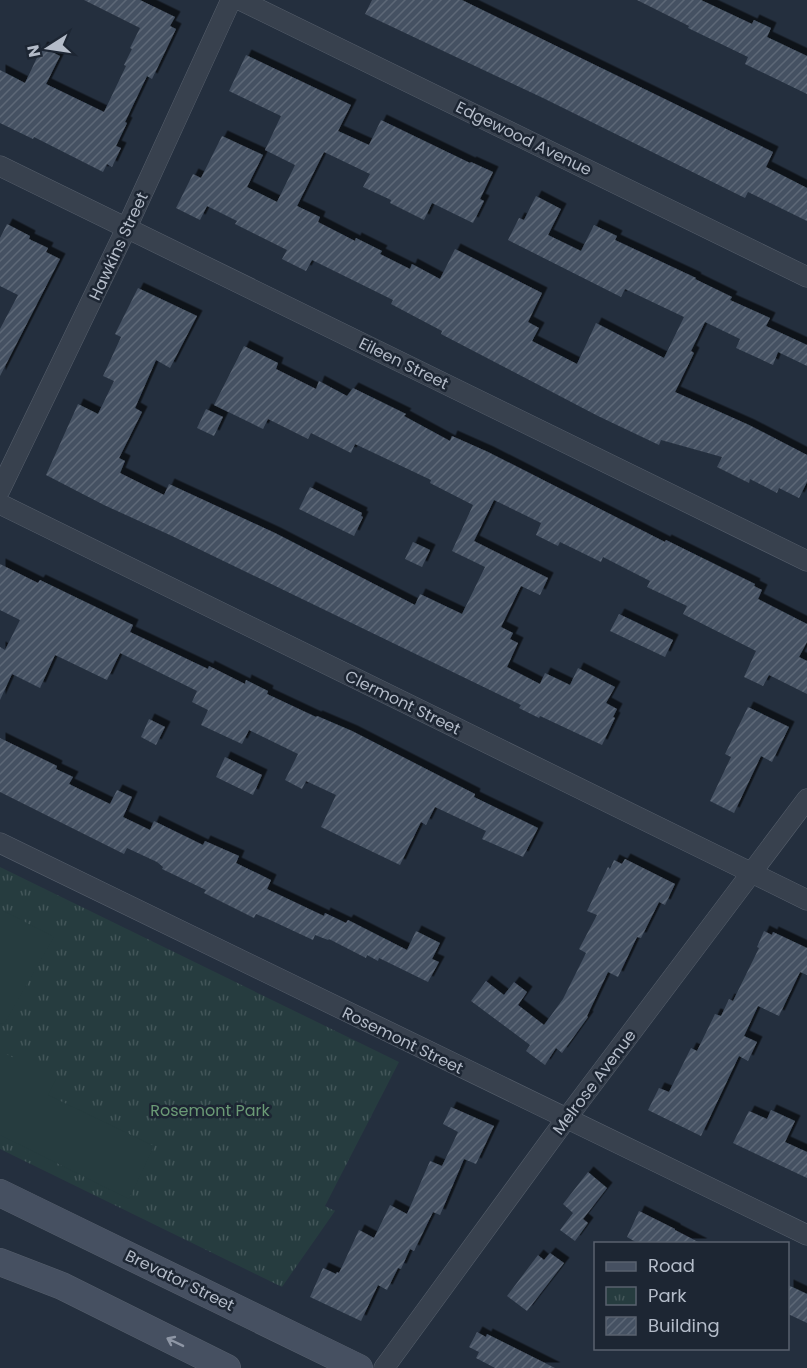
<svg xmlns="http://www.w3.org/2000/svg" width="807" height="1368" font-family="Poppins,sans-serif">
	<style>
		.park { fill: url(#park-tufts) }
		.pitch { fill: #263c3f }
		.building { fill: url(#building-hatch); filter: url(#shadow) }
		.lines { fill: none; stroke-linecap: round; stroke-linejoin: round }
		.street-casing { stroke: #565f6c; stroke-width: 21 }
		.secondary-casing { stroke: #565f6c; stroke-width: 28 }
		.street { stroke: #38414e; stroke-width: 20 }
		.secondary { stroke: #465061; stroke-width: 27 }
		.oneway { stroke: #8e96a5 }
		.labels { text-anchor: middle; stroke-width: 5; stroke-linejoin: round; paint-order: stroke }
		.street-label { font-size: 16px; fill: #b4bcc9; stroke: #1d2633 }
		.park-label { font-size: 16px; fill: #6b9a76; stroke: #1d2633 }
	</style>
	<defs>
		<pattern id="park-tufts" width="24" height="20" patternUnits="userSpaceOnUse" patternTransform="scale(1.5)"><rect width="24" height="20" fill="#263c3f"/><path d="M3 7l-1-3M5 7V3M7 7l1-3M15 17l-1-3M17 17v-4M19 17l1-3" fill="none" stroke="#435659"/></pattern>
		<pattern id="building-hatch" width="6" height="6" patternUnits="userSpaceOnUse" patternTransform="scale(1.5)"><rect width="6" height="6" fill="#455162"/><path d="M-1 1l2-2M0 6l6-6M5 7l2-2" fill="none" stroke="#5d6877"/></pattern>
		<filter id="shadow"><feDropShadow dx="5.5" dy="-5.5" stdDeviation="0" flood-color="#0009"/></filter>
	</defs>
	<rect width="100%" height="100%" fill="#242f3e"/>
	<path class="park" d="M0 867 399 1062 325 1206 335 1211 282 1287 0 1149Z"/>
	<path class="pitch" d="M0 909 54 937 4 1024 0 1023Z
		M0 1051 56 1079 48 1095 154 1146 129 1199 0 1135Z"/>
	<path class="building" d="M84 0H140L175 17 170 26 176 29 152 79 147 76 125 122 127 123 116 146 121 148 112 167 107 164 103 172 34 137 33 139 0 123V70L25 83 42 47 60 56 46 84 104 112 126 66 124 65 132 49 130 48 140 28Z
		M372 0H462L773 152 766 167 807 188V221L748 192 745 198 543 98 365 14Z
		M637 0H701L752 24 754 20 771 28 767 37 807 56V94L745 64 748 57 688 28 689 26Z
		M246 55 351 105 338 131 369 145 381 120 470 163 471 162 493 172 480 199 484 201 473 223 432 203 424 220 390 203 391 200 363 187 370 174 324 152 297 206 320 217 318 222 355 241 356 238 382 251 380 254 410 269 412 264 440 279 455 249 542 293 528 322 539 328 532 341 577 364 596 323 664 358 684 317 625 289 621 297 508 240 519 218 524 220 536 196 561 209 548 235 581 251 594 225 617 236 615 240 696 278 695 279 732 297 730 300 770 318 766 326 807 345V366L778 352 773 365 736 348 740 339 705 322 691 351 694 353 675 392 749 425 807 455V482L799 498 779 488 777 493 750 479 749 483 717 467 722 457 661 440 659 445 598 416 441 334 442 331 391 304 393 300 312 260 306 271 282 259 287 250 235 224 237 221 207 206 200 220 176 208 193 174 201 178 222 136 263 155 247 187 277 202 295 165 265 150 281 116 229 91Z
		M7 224 30 236 29 239 48 248 46 252 60 259 0 376V329L18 295 0 286V238Z
		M138 288 197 316 170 368 156 360 135 408 142 412 119 458 125 461 120 473 164 495 169 484 275 533 415 605 420 594 462 614 485 567 452 551 473 505 430 483 431 480 355 444 351 453 311 433 308 439 268 419 263 429 214 405 244 346 278 363 276 369 316 389 319 381 347 396 353 388 406 414 404 416 450 441 452 436 488 452 665 542 666 540 755 584 754 586 762 590 758 599 807 624V642L799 657 807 661V694L769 675 763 686 744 677 756 651 683 614 687 606 647 587 650 581 603 557 601 562 560 542 558 546 536 535 541 523 494 500 474 541 548 578 540 595 521 586 501 627 513 633 510 639 518 643 507 667 540 684 545 673 570 685 578 668 615 687 606 703 617 709 613 717 615 718 602 745 540 716 539 718 519 708 521 705 172 536 104 505 46 475 78 404 98 414 114 381 103 376 121 337 115 334Z
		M206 409 223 417 214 436 197 428Z
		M310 487 362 513 361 516 363 517 354 536 299 509Z
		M413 542 430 550 422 567 405 559Z
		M0 564 38 583 40 580 133 625 130 632 208 669 209 666 245 684 246 680 268 691 267 694 316 717 317 716 352 731 475 794 474 797 538 828 523 857 482 839 486 831 435 807 426 825 421 822 400 865 321 827 336 795 306 781 302 789 285 780 298 754 249 730 242 744 201 725 208 710 192 702 197 691 120 653 107 680 55 655 40 688 12 674 0 700V647L5 650 20 620 0 610Z
		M619 614 673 640 665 657 610 631Z
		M748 707 789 727 772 762 761 756 734 813 710 801 731 757 725 754Z
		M149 719 165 727 156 745 141 737Z
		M0 738 57 766 56 769 73 777 69 784 110 804 117 790 132 797 123 817 150 830 154 821 203 845 205 841 239 856 236 863 271 880 267 889 324 916 325 913 346 923 348 920 407 950 416 931 440 943 432 959 439 962 428 982 379 958 378 961 367 955 366 958 329 939 328 940 315 935 313 940 268 919 256 914 254 918 204 893 206 890 162 869 163 867 157 862 127 848 124 854 0 792Z
		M225 757 262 775 253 795 216 777Z
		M625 859 675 884 665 905 659 902 641 938 637 937 618 977 608 972 587 1016 588 1017 562 1053 556 1048 545 1065 526 1051 530 1045 471 1001 486 981 504 995 514 982 527 992 518 1005 544 1025 563 999 586 953 579 949 597 915 587 911 608 867 610 869 614 860 622 864Z
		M764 931 772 935 773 932 807 948V975L800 972 779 1016 758 1006 744 1036 757 1042 748 1061 739 1056 701 1136 648 1110 659 1088 669 1092 691 1048 697 1051 715 1014 721 1016 729 999 733 1001 759 948 757 947Z
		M451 1107 494 1126 476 1164 464 1159 440 1215 433 1212 414 1251 410 1249 401 1269 398 1268 387 1290 378 1285 361 1321 310 1297 323 1268 336 1274 337 1272 339 1273 359 1230 374 1238 390 1205 407 1214 430 1161 442 1166 458 1132 443 1124Z
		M771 1110 795 1121 785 1142 807 1152V1178L733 1143 749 1111 767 1119Z
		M588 1172 607 1188 583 1219 588 1223 575 1241 560 1230 573 1213 563 1204Z
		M639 1211 675 1229V1230L702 1244H639L627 1237Z
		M550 1253 564 1263 527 1311 507 1296 538 1255 544 1260Z
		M788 1285 807 1294V1323L788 1314Z
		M477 1332 486 1337 487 1334 555 1368H495L476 1358 479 1352 469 1347Z"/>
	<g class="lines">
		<g class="street-casing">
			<path id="street" d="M240 0 807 277
				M0 166 807 561
				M0 490 127 227 231 0
				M0 504 807 900
				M0 843 807 1235
				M384 1368 566 1119 807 799"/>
		</g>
		<g class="secondary-casing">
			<path id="secondary" d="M0 1193 359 1368
				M0 1262 62 1286 227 1368"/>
		</g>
		<use href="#street" class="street"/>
		<use href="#secondary" class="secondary"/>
	</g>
	<defs><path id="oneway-shaft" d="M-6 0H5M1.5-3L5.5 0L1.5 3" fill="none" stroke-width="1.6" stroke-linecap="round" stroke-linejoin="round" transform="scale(1.5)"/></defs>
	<use class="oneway" href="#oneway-shaft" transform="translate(175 1342) rotate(-154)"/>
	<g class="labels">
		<g class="street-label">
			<text transform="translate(524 138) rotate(26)" y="6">Edgewood Avenue</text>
			<text transform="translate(118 246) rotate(-65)" y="6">Hawkins Street</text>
			<text transform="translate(404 363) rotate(26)" y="6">Eileen Street</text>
			<text transform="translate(403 702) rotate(26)" y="6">Clermont Street</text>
			<text transform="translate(403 1040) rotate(26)" y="6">Rosemont Street</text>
			<text transform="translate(594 1082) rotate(-53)" y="6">Melrose Avenue</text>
			<text transform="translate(180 1280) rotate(26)" y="6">Brevator Street</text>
		</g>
		<g class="park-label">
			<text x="210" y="1116">Rosemont Park</text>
		</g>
	</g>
	<rect x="594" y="1242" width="195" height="108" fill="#1d2633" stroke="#59626f" stroke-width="1.5"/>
	<rect x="606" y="1262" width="30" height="9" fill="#465061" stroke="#59626f" stroke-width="1.5"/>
	<text x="648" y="1272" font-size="18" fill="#b4bcc9">Road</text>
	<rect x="606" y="1287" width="30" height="18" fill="url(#park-tufts)" stroke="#59626f" stroke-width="1.5"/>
	<text x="648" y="1302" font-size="18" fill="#b4bcc9">Park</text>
	<rect x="606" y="1317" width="30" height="18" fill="url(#building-hatch)" stroke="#59626f" stroke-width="1.5"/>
	<text x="648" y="1332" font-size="18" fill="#b4bcc9">Building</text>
	<g transform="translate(48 48) rotate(258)" stroke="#1d2633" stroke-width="4.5" paint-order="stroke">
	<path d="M0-4.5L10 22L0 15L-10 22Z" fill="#b4bcc9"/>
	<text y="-9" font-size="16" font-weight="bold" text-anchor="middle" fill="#b4bcc9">N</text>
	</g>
</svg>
